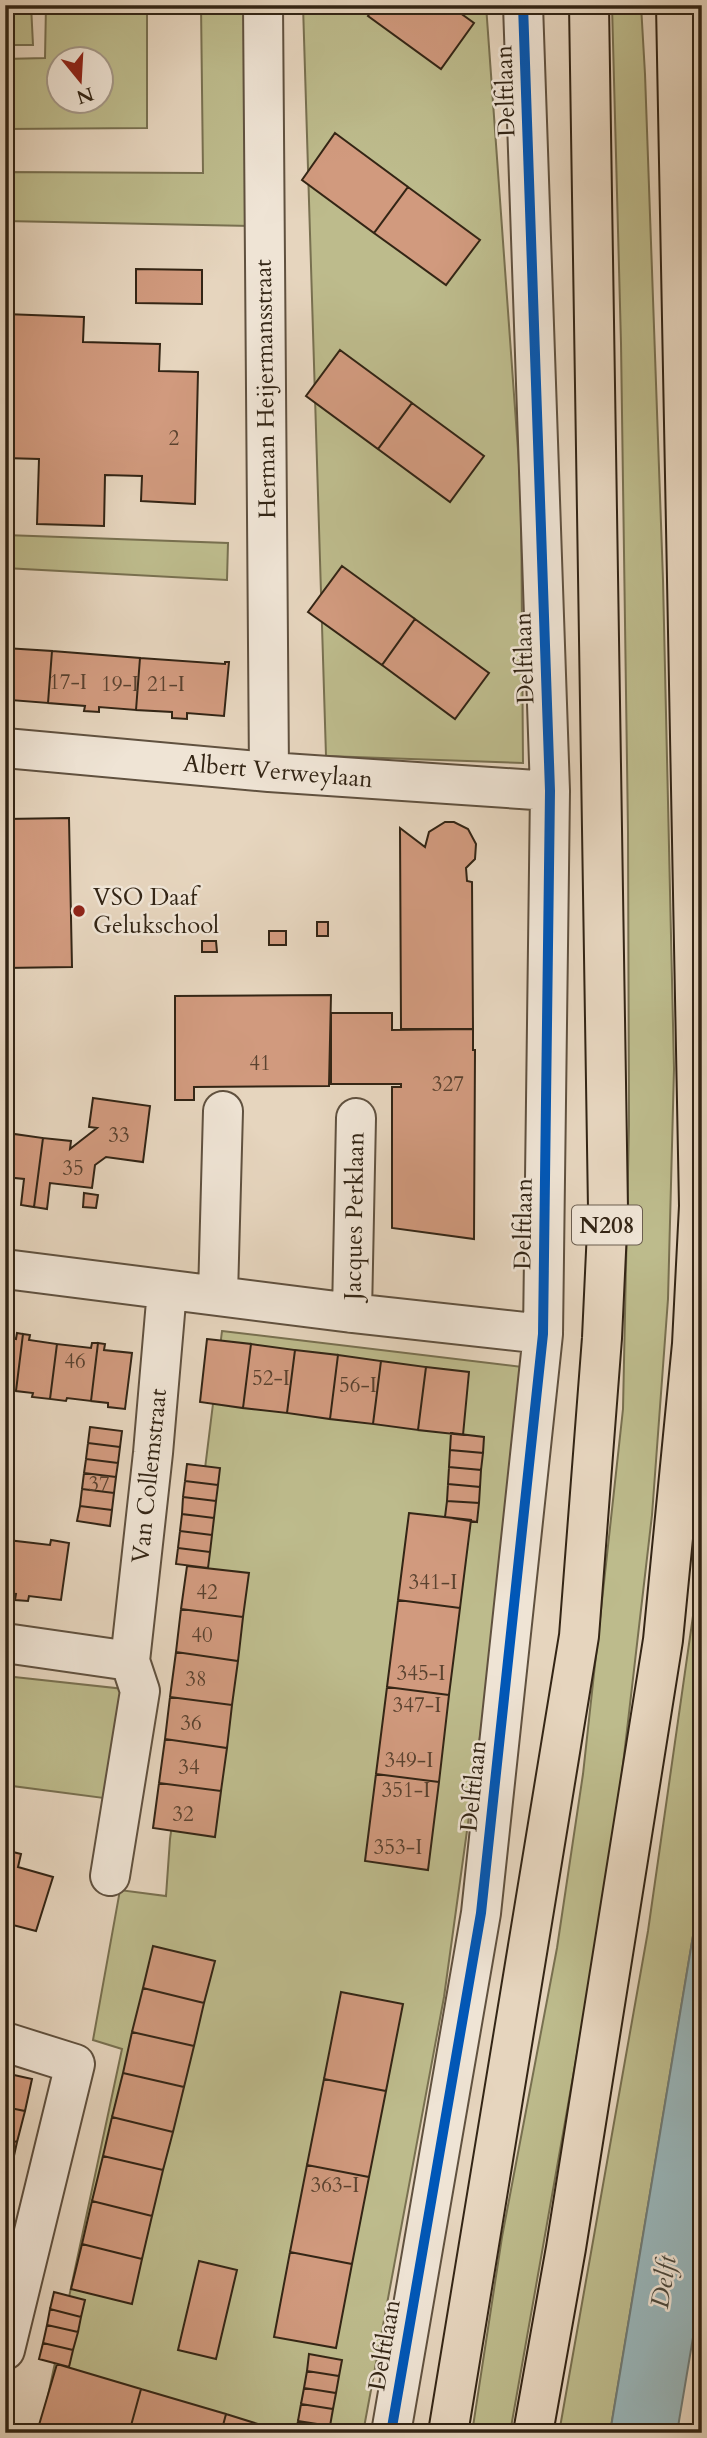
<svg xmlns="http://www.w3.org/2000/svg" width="707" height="2438" font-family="Cardo,serif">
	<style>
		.green { fill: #bdbb8c; stroke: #787050; stroke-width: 2; fill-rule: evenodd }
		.water { fill: #99b6ba; stroke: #707c78; stroke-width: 2 }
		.building { fill: #d19a7e; stroke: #332515; stroke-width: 2 }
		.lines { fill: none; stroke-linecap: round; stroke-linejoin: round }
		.minor-casing { stroke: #60513f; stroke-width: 42 }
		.major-casing { stroke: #332515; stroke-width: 42 }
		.minor { stroke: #efe4d5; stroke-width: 38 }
		.major { stroke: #e6d5be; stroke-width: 38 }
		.cycleway-casing { stroke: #efe4d5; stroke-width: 15 }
		.cycleway { stroke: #0057b8; stroke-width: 10 }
		.poi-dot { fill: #8f2418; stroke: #efe4d5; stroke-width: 2.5 }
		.labels { text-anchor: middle; stroke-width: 5; stroke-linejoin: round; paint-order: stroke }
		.number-label { font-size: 21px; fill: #5a422f }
		.shield { fill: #efe4d5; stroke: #6b5e4f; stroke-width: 2 }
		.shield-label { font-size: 23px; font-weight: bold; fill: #332515 }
		.street-label { font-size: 24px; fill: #332515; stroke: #efe4d5 }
		.poi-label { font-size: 24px; fill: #332515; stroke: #efe4d5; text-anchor: start }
		.water-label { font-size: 26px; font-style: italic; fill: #4c493e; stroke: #efe4d5 }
	</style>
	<rect width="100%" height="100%" fill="#e6d5be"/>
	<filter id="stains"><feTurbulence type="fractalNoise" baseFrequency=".00286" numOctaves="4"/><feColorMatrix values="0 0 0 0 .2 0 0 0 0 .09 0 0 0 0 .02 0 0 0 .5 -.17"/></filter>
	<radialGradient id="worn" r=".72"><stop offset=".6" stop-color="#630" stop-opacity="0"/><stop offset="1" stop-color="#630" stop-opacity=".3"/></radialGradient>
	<path class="green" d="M5 5H31L33 45H5Z
		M46 5H147V128L5 129V59L45 58ZM60 60H102V102H60Z
		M201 5H253L251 226 5 221V172L203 173Z
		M303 5H486L521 492 523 763 326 756Z
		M612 5H641L645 74 663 580 674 1069 668 1299 652 1515 622 1773 597 1941 510 2433H472L502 2237 557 1948 583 1774 623 1409 629 1125 628 832 621 343Z
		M5 535 228 543 227 580 5 568Z
		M222 1331 531 1368 444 1997 363 2433H40L122 2049 93 2040 120 1890 166 1896 170 1839 189 1700 177 1695Z
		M702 1533V1882L610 2433H559L648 1931 697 1588Z
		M5 1676 124 1689 111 1799 5 1785Z"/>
	<path class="water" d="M702 1882V2284L677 2433H610Z"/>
	<path class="building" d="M376 5H449L474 23 441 69 368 16Z
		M335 133 408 187 374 233 302 180Z
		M408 187 480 240 446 285 374 233Z
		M136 269 202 270V304L136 303Z
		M5 314 84 317 83 342 160 344 159 371 198 372 195 504 141 501 142 476 105 475 104 526 37 524 39 459 5 458Z
		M340 350 412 403 378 449 306 396Z
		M412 403 484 456 450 502 378 449Z
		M342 566 415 619 382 665 308 612Z
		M415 619 489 673 455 719 382 665Z
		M5 648 52 651 48 703 11 700V706H5Z
		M52 651 140 658 136 710 99 707V712L84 711 85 706 48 703Z
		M140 658 225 664V662H229L224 716 187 713V719L172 718V712L136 710Z
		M69 818 72 967 5 968V819Z
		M445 822H454L468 829 476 844 475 859 466 868 467 881 472 882 473 1029H401L400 828 425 847 429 832Z
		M317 922H328V936H317Z
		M269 931H286V945H269Z
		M202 941H216L217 952H202Z
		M331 995 329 1086 194 1087V1100H175V996Z
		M331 1013H392V1030L473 1029V1050H475L474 1239 392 1228V1087H401V1084H331Z
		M93 1098 150 1106 143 1162 106 1157 95 1165 92 1188 50 1183 47 1209 34 1207 43 1138 71 1141 70 1149 97 1128 89 1127Z
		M5 1132 13 1142 14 1134 43 1138 34 1207 21 1205 24 1179 5 1177Z
		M84 1193 98 1195 96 1208 83 1207Z
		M17 1333 23 1334 16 1391 5 1390V1337L16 1339Z
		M23 1334 30 1335 29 1340 57 1344 50 1399 32 1397 33 1393 16 1391Z
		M207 1339 251 1344 243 1408 200 1402Z
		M92 1343H98L91 1401 67 1398 66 1401 50 1399 57 1344 91 1348Z
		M98 1343 105 1344 104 1350 132 1353 125 1409 108 1407V1403L91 1401Z
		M251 1344 295 1350 287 1413 243 1408Z
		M295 1350 338 1355 330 1419 287 1413Z
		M338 1355 381 1361 373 1424 330 1419Z
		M381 1361 426 1367 418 1430 373 1424Z
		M426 1367 469 1372 463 1435 418 1430Z
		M90 1427 122 1431 120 1447 88 1443Z
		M451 1433 484 1437 483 1453 450 1450Z
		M88 1443 120 1447 118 1463 86 1459Z
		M450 1450 483 1453 481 1470 449 1467Z
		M86 1459 118 1463 116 1477 84 1473Z
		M187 1464 220 1468 218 1485 185 1481Z
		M449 1467 481 1470 480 1487 448 1484Z
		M84 1473 116 1477 114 1493 82 1489Z
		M185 1481 218 1485 216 1501 183 1497Z
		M448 1484 480 1487 479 1503 447 1501Z
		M82 1489 114 1493 112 1510 80 1506Z
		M183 1497 216 1501 214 1518 182 1514Z
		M447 1501 479 1503 477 1522 445 1517Z
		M80 1506 112 1510 110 1526 77 1521Z
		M409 1513 471 1520 460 1608 398 1600Z
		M182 1514 214 1518 212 1535 180 1531Z
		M180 1531 212 1535 210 1552 178 1548Z
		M5 1536H8V1540L50 1545 51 1540 69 1543 61 1600 29 1596 28 1601 15 1600 16 1594 5 1593Z
		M178 1548 210 1552 208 1568 176 1564Z
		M187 1566 249 1573 243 1617 181 1609Z
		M398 1600 460 1608 449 1695 387 1687Z
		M181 1609 243 1617 238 1661 176 1652Z
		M176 1652 238 1661 232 1705 170 1697Z
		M387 1687 449 1695 439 1782 376 1774Z
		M170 1697 232 1705 227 1748 165 1739Z
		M165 1739 227 1748 221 1791 159 1783Z
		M376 1774 439 1782 428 1870 365 1861Z
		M159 1783 221 1791 215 1837 153 1828Z
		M9 1851 21 1854 18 1867 53 1877 36 1931 5 1923V1864Z
		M153 1946 215 1961 204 2003 143 1988Z
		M143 1988 204 2003 194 2046 132 2032Z
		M341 1992 403 2004 386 2091 324 2079Z
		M132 2032 194 2046 184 2087 123 2073Z
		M5 2073 32 2079 25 2111 5 2107Z
		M123 2073 184 2087 173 2132 112 2117Z
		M324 2079 386 2091 369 2177 307 2165Z
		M5 2107 25 2111 17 2142 5 2139Z
		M112 2117 173 2132 163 2170 103 2156Z
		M5 2139 17 2142 10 2174 5 2173Z
		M103 2156 163 2170 152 2216 92 2201Z
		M307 2165 369 2177 352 2264 290 2252Z
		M92 2201 152 2216 142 2259 82 2244Z
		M82 2244 142 2259 132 2304 71 2289Z
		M290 2252 352 2264 336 2348 274 2337Z
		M199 2261 237 2270 216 2359 178 2350Z
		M54 2292 85 2300 81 2317 50 2309Z
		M50 2309 81 2317 78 2332 47 2325Z
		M47 2325 78 2332 73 2350 43 2343Z
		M43 2343 73 2350 69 2367 39 2359Z
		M309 2354 342 2360 339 2376 307 2371Z
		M57 2364 141 2389 129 2433H66L39 2425Z
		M307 2371 339 2376 336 2393 304 2388Z
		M304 2388 336 2393 333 2409 301 2404Z
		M141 2389 226 2414 221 2433H129Z
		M301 2404 333 2409 330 2426 298 2421Z
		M226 2414 287 2433H221Z
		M298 2421 330 2426 328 2433H296Z"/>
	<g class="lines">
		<g class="minor-casing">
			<path id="minor" d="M263 5 269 772
				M5 748 269 772 550 791
				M5 1269 352 1313 543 1334
				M218 1295 223 1111
				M352 1313 356 1118
				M5 1643 130 1661 153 1453 167 1290
				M110 1876 140 1691 130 1661
				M5 2042 75 2064 5 2350
				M391 2433 481 1913 543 1334 550 791 523 5"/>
		</g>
		<g class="major-casing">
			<path id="major" d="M448 2433 579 1636 602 1338 608 1209 589 5
				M533 2433 566 2248 663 1640 692 1344 699 1206 676 5"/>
		</g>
		<use href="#minor" class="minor"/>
		<use href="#major" class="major"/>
		<g class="cycleway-casing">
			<path id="cycleway" d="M391 2433 481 1913 543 1334 550 791 523 5"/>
		</g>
		<use href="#cycleway" class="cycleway"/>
	</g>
	<circle class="poi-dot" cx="79" cy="911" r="7"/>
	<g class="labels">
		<g class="number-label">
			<text x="174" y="445">2</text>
			<text x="68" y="689">17-I</text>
			<text x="120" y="691">19-I</text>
			<text x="166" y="691">21-I</text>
			<text x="260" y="1070">41</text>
			<text x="448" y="1091">327</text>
			<text x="119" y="1142">33</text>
			<text x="73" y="1175">35</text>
			<text x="75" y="1368">46</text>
			<text x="271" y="1385">52-I</text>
			<text x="358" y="1392">56-I</text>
			<text x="99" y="1491">37</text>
			<text x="433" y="1589">341-I</text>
			<text x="207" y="1599">42</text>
			<text x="202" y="1642">40</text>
			<text x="421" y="1680">345-I</text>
			<text x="196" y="1686">38</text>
			<text x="417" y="1712">347-I</text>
			<text x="191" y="1730">36</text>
			<text x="409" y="1767">349-I</text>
			<text x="189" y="1774">34</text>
			<text x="406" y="1797">351-I</text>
			<text x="183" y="1821">32</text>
			<text x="398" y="1854">353-I</text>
			<text x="335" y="2192">363-I</text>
		</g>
		<rect class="shield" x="572" y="1205.5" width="70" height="39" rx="5"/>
		<g class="shield-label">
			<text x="607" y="1233">N208</text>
		</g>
		<g class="street-label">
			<text transform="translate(505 91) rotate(-92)" y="8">Delftlaan</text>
			<text transform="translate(265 389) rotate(-91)" y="8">Herman Heijermansstraat</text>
			<text transform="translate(524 658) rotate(-92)" y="8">Delftlaan</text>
			<text transform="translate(278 771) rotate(5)" y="8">Albert Verweylaan</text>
			<text transform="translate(354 1216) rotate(-89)" y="8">Jacques Perklaan</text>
			<text transform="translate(523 1224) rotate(-89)" y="8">Delftlaan</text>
			<text transform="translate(149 1476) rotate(-84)" y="8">Van Collemstraat</text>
			<text transform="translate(473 1786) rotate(-84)" y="8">Delftlaan</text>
			<text transform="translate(384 2345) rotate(-80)" y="8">Delftlaan</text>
		</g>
		<g class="poi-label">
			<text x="93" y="905">VSO Daaf<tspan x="93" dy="28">Gelukschool</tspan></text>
		</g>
		<g class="water-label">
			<text transform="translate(663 2282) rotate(-81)" y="9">Delft</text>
		</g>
	</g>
	<rect width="707" height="2438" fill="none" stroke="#e6d5be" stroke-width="28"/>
	<rect x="7" y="7" width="693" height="2424" fill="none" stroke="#332515" stroke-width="3.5"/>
	<rect x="14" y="14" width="679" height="2410" fill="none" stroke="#332515" stroke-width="2"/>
	<g transform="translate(80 80) rotate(162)"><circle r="33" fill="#efe4d5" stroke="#a49888" stroke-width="2"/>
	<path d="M0-5L12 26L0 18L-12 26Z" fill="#8f2418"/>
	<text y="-10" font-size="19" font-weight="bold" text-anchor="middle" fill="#332515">N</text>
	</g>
	<rect width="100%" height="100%" filter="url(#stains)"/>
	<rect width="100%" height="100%" fill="url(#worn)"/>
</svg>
